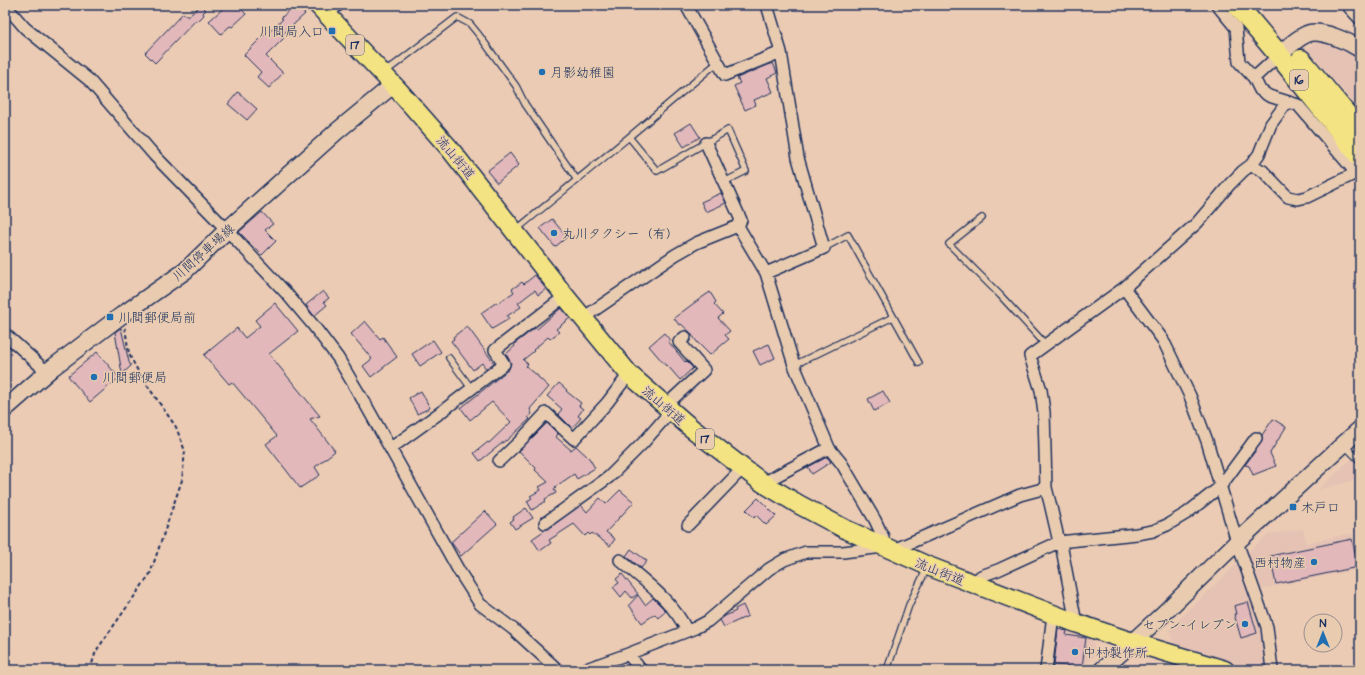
<svg xmlns="http://www.w3.org/2000/svg" width="1365" height="675" font-family="'Architects Daughter','Klee One',sans-serif">
	<style>
		.built { fill: #e5c2b4 }
		.building { fill: #e2b8ba; stroke: #1b2f5e }
		.lines { fill: none; stroke-linecap: round; stroke-linejoin: round }
		.lane-casing { stroke: #1b2f5e; stroke-width: 8 }
		.street-casing { stroke: #1b2f5e; stroke-width: 14 }
		.secondary-casing { stroke: #1b2f5e; stroke-width: 19 }
		.primary-casing { stroke: #1b2f5e; stroke-width: 21 }
		.highway-casing { stroke: #1b2f5e; stroke-width: 23 }
		.path { stroke: #1b2f5e; stroke-width: 2; stroke-dasharray: 4 3; stroke-linecap: butt }
		.lane { stroke: #e9ccb0; stroke-width: 5.5 }
		.street { stroke: #e9ccb0; stroke-width: 11 }
		.secondary { stroke: #e9ccb0; stroke-width: 16 }
		.primary { stroke: #f4e382; stroke-width: 18 }
		.highway { stroke: #f4e382; stroke-width: 20 }
		.poi-dot { fill: #1f6fb2; stroke: #e9ccb0; stroke-width: 1.5 }
		.labels { text-anchor: middle; stroke-width: 3; stroke-linejoin: round; paint-order: stroke }
		.shield { fill: #e9ccb0; stroke: #595e77; stroke-width: 1 }
		.shield-label { font-size: 12px; font-weight: bold; fill: #1b2f5e }
		.poi-label { font-size: 13px; fill: #1b2f5e; stroke: #e9ccb0; text-anchor: start }
		.street-label { font-size: 13px; fill: #1b2f5e; stroke: #e9ccb0 }
	</style>
	<rect width="100%" height="100%" fill="#eccbb4"/>
	<filter id="ink" filterUnits="userSpaceOnUse"><feTurbulence type="fractalNoise" baseFrequency=".025" numOctaves="2"/><feDisplacementMap in="SourceGraphic" scale="8" xChannelSelector="R" yChannelSelector="G"/><feConvolveMatrix kernelMatrix="1 2 1 2 8 2 1 2 1" color-interpolation-filters="sRGB"/></filter>
	<g filter="url(#ink)">
		<path class="built" d="M1319 40H1323L1344 48 1360 57V110L1307 49Z
			M1360 451V553L1358 479 1318 490Z
			M1303 529 1306 543 1352 533 1359 569 1257 590 1245 555 1269 534Z
			M1239 562 1262 627 1269 670H1252L1172 647 1173 643 1169 629Z
			M1054 623 1092 636 1096 655 1079 670H1048Z"/>
		<path class="building" d="M201 5 206 10 203 13 204 15 198 21 196 20 155 63 145 53 183 13 188 17Z
			M227 5H237L246 14 232 27 230 26 221 34 209 21Z
			M295 5 305 14 281 36 284 38 266 56 283 73 269 88 257 77 261 72 244 55 268 31 269 32 283 19 281 18Z
			M773 63 777 73 767 78 773 92 754 100 756 105 745 110 734 86 740 83 737 78Z
			M238 92 257 109 247 120 228 104Z
			M691 123 700 137 684 147 675 133Z
			M510 153 519 165 497 183 487 171Z
			M721 193 726 203 706 212 701 202Z
			M262 212 273 224 265 230 276 241 262 255 239 232Z
			M552 219 567 237 555 247 540 228Z
			M535 275 546 289 538 295 535 290 518 303 521 307 507 316 509 319 492 329 481 313 497 302 498 303 514 292 512 289 522 282 524 284Z
			M323 291 329 298 324 302 327 305 314 316 306 305Z
			M710 292 716 302 714 304 723 314 718 318 730 331 725 335 729 339 710 355 697 342 690 332 681 324 679 325 674 318 694 303Z
			M275 303 298 331 269 354 320 416 310 419 335 451 315 467 320 475 300 488 266 444 277 436 232 382 229 384 204 355 237 328 245 338 260 326 255 320Z
			M561 308 570 318 556 329 559 332 550 339 548 337 533 350 534 351 523 360 528 364 526 366 538 376V377L549 387 530 409 532 414 528 417 530 419 506 441V440L480 461 474 453 488 442 489 443 511 422 492 402 470 420 461 408 509 369 511 363 506 354 515 346 514 344 535 328 537 329Z
			M365 321 380 339 383 337 397 357 371 377 363 366 372 359 351 334Z
			M467 326 494 363 486 369 482 363 473 370 451 341 454 339 453 337Z
			M121 328 129 362 131 366 122 374 115 332Z
			M664 333 670 340 668 341 685 362 686 361 693 368 680 380 667 365 666 366 649 346Z
			M433 340 441 352 420 366 412 354Z
			M769 344 775 358 760 365 753 351Z
			M97 352 121 380H116L90 402 68 376Z
			M559 383 567 390 566 391 581 403 579 406 583 409 578 416 581 418 572 428 558 414 562 409 547 396Z
			M421 391 430 408 417 414 409 398Z
			M883 391 890 403 874 411 868 399Z
			M1273 419 1286 427 1270 453 1276 466 1253 475 1249 466 1245 465 1262 442V435Z
			M547 423 558 434 556 437 571 450 576 446 589 458 595 468 577 479 574 474 555 487 556 488 554 489 556 493 545 499 546 501 532 510 527 501 532 498 530 496 541 490 539 487 548 482 535 470 536 468 519 451Z
			M827 457 831 462 812 474 808 467Z
			M620 490 634 502 606 532 615 539 610 546 592 533 590 535 588 533 585 536 574 524 549 540 551 543 540 551 532 539 581 505 587 512 600 498 606 504Z
			M758 498 776 516 766 525 756 515 754 518 746 510Z
			M526 508 533 518 515 529 510 522 514 519 513 517Z
			M485 511 497 524 461 556 451 542Z
			M1352 539 1358 567 1276 584 1270 556Z
			M631 549 647 561 641 568 626 556Z
			M622 574 638 594 632 598 626 591 621 597 613 587 619 583 616 579Z
			M638 595 645 605 653 598 666 611 658 618 655 614 642 623 629 605Z
			M1248 602 1257 633 1241 638 1234 614H1236L1234 606Z
			M743 605 748 616 724 627 720 620 725 616 736 611 735 609Z
			M1058 629 1067 631 1066 635 1086 638 1082 667 1054 665Z"/>
		<g class="lines">
			<g class="lane-casing">
				<path id="lane" d="M384 73 457 17 470 24 479 35 516 86 525 104 577 180
					M629 137 718 62
					M982 218 949 244 1000 295 1046 345
					M517 229 629 137 657 171 728 130 746 171 724 182
					M824 248 848 235 919 363
					M449 358 471 388
					M794 365 893 317
					M1345 446 1360 461
					M887 670 909 605 927 568"/>
			</g>
			<g class="street-casing">
				<path id="street" d="M5 5 25 28 89 80 154 155 227 230 286 293 313 325 338 358 367 407 459 571 480 604 513 629 558 670
					M686 5 725 75 781 52
					M1217 5 1236 28 1239 62 1254 78 1260 90 1269 96 1298 105 1356 173 1307 197 1298 199 1288 197 1263 171 1251 165
					M1347 5 1360 19
					M327 15 338 5
					M1254 78 1279 55
					M706 143 741 220 738 226
					M766 273 824 248 798 158 781 52 767 5
					M1124 288 1163 340 1190 396 1207 441 1237 542 1267 627 1272 670
					M583 318 675 255 696 243 738 226 766 273 794 365 829 448 763 483
					M5 334 47 372
					M665 406 704 370 679 342 685 337
					M391 448 441 412 504 364 495 350 565 296
					M499 461 519 442 546 413 574 439 607 403 629 374
					M545 523 609 477 644 442 671 411
					M688 525 743 468
					M891 551 1020 495 1046 488
					M620 560C644 581 673 601 687 631
					M973 584 981 576 998 570 1059 542 1137 534 1153 531 1167 525 1187 513 1220 487 1256 438
					M1076 623 1062 549 1059 542 1050 503 1046 488 1044 412 1041 390 1030 356 1124 288 1197 223 1230 184 1243 171 1251 165 1259 154 1271 124 1287 102
					M628 654 641 670
					M583 670 628 654 695 628 708 621 769 569 784 560 806 552H843L883 547V537L875 520 842 464 829 448
					M1046 670 1053 615"/>
			</g>
			<g class="secondary-casing">
				<path id="secondary" d="M1279 55C1287 48 1297 38 1307 34 1320 28 1349 42 1360 49
					M5 409 52 368 122 315 185 271 227 230 336 132 393 85
					M1102 670 1162 615 1237 542 1360 429"/>
			</g>
			<g class="primary-casing">
				<path id="primary" d="M318 5 400 92 450 149 565 296 629 374 690 427 743 468 763 483 798 504 845 529 928 566 1076 623 1132 642 1225 670"/>
			</g>
			<g class="highway-casing">
				<path id="highway" d="M1237 5 1279 55 1360 156
					M1301 60 1360 131"/>
			</g>
			<path class="path" d="M90 670 96 651 150 574 182 480 185 451 176 427 140 375 129 354 125 328"/>
			<use href="#lane" class="lane"/>
			<use href="#street" class="street"/>
			<use href="#secondary" class="secondary"/>
			<use href="#primary" class="primary"/>
			<use href="#highway" class="highway"/>
		</g>
	</g>
	<g class="poi-dot">
		<rect x="328" y="27" width="8" height="8" rx="2"/>
		<circle cx="542" cy="72" r="4"/>
		<circle cx="554" cy="233" r="4"/>
		<rect x="106" y="313" width="8" height="8" rx="2"/>
		<circle cx="94" cy="377" r="4"/>
		<rect x="1289" y="503" width="8" height="8" rx="2"/>
		<circle cx="1314" cy="562" r="4"/>
		<circle cx="1245" cy="624" r="4"/>
		<circle cx="1075" cy="652" r="4"/>
	</g>
	<g class="labels">
		<g class="shield">
			<rect x="346" y="35" width="18" height="20" rx="3"/>
			<rect x="1290" y="70" width="18" height="20" rx="3"/>
			<rect x="696" y="429" width="18" height="20" rx="3"/>
		</g>
		<g class="shield-label">
			<text x="355" y="49">17</text>
			<text x="1299" y="84">16</text>
			<text x="705" y="443">17</text>
		</g>
		<g class="poi-label">
			<text x="324" y="36" text-anchor="end">川間局入口</text>
			<text x="550" y="77">月影幼稚園</text>
			<text x="562" y="238">丸川タクシー（有）</text>
			<text x="118" y="322">川間郵便局前</text>
			<text x="102" y="382">川間郵便局</text>
			<text x="1301" y="512">木戸口</text>
			<text x="1306" y="567" text-anchor="end">西村物産</text>
			<text x="1237" y="629" text-anchor="end">セブン-イレブン</text>
			<text x="1083" y="657">中村製作所</text>
		</g>
		<g class="street-label">
			<text transform="translate(456 157) rotate(50)" y="5">流山街道</text>
			<text transform="translate(203 252) rotate(-42)" y="5">川間停車場線</text>
			<text transform="translate(664 405) rotate(41)" y="5">流山街道</text>
			<text transform="translate(940 571) rotate(22)" y="5">流山街道</text>
		</g>
	</g>
	<rect width="1365" height="675" fill="none" stroke="#e9ccb0" stroke-width="20"/>
	<rect x="10" y="10" width="1345" height="655" fill="none" stroke="#1b2f5e" stroke-width="1.5" filter="url(#ink)"/>
	<g transform="translate(1323 633)"><circle r="19" fill="#e9ccb0" stroke="#978d8f"/>
	<path d="M0-3L7 15L0 10L-7 15Z" fill="#1f6fb2"/>
	<text y="-6" font-size="11" font-weight="bold" text-anchor="middle" fill="#1b2f5e">N</text>
	</g>
</svg>
